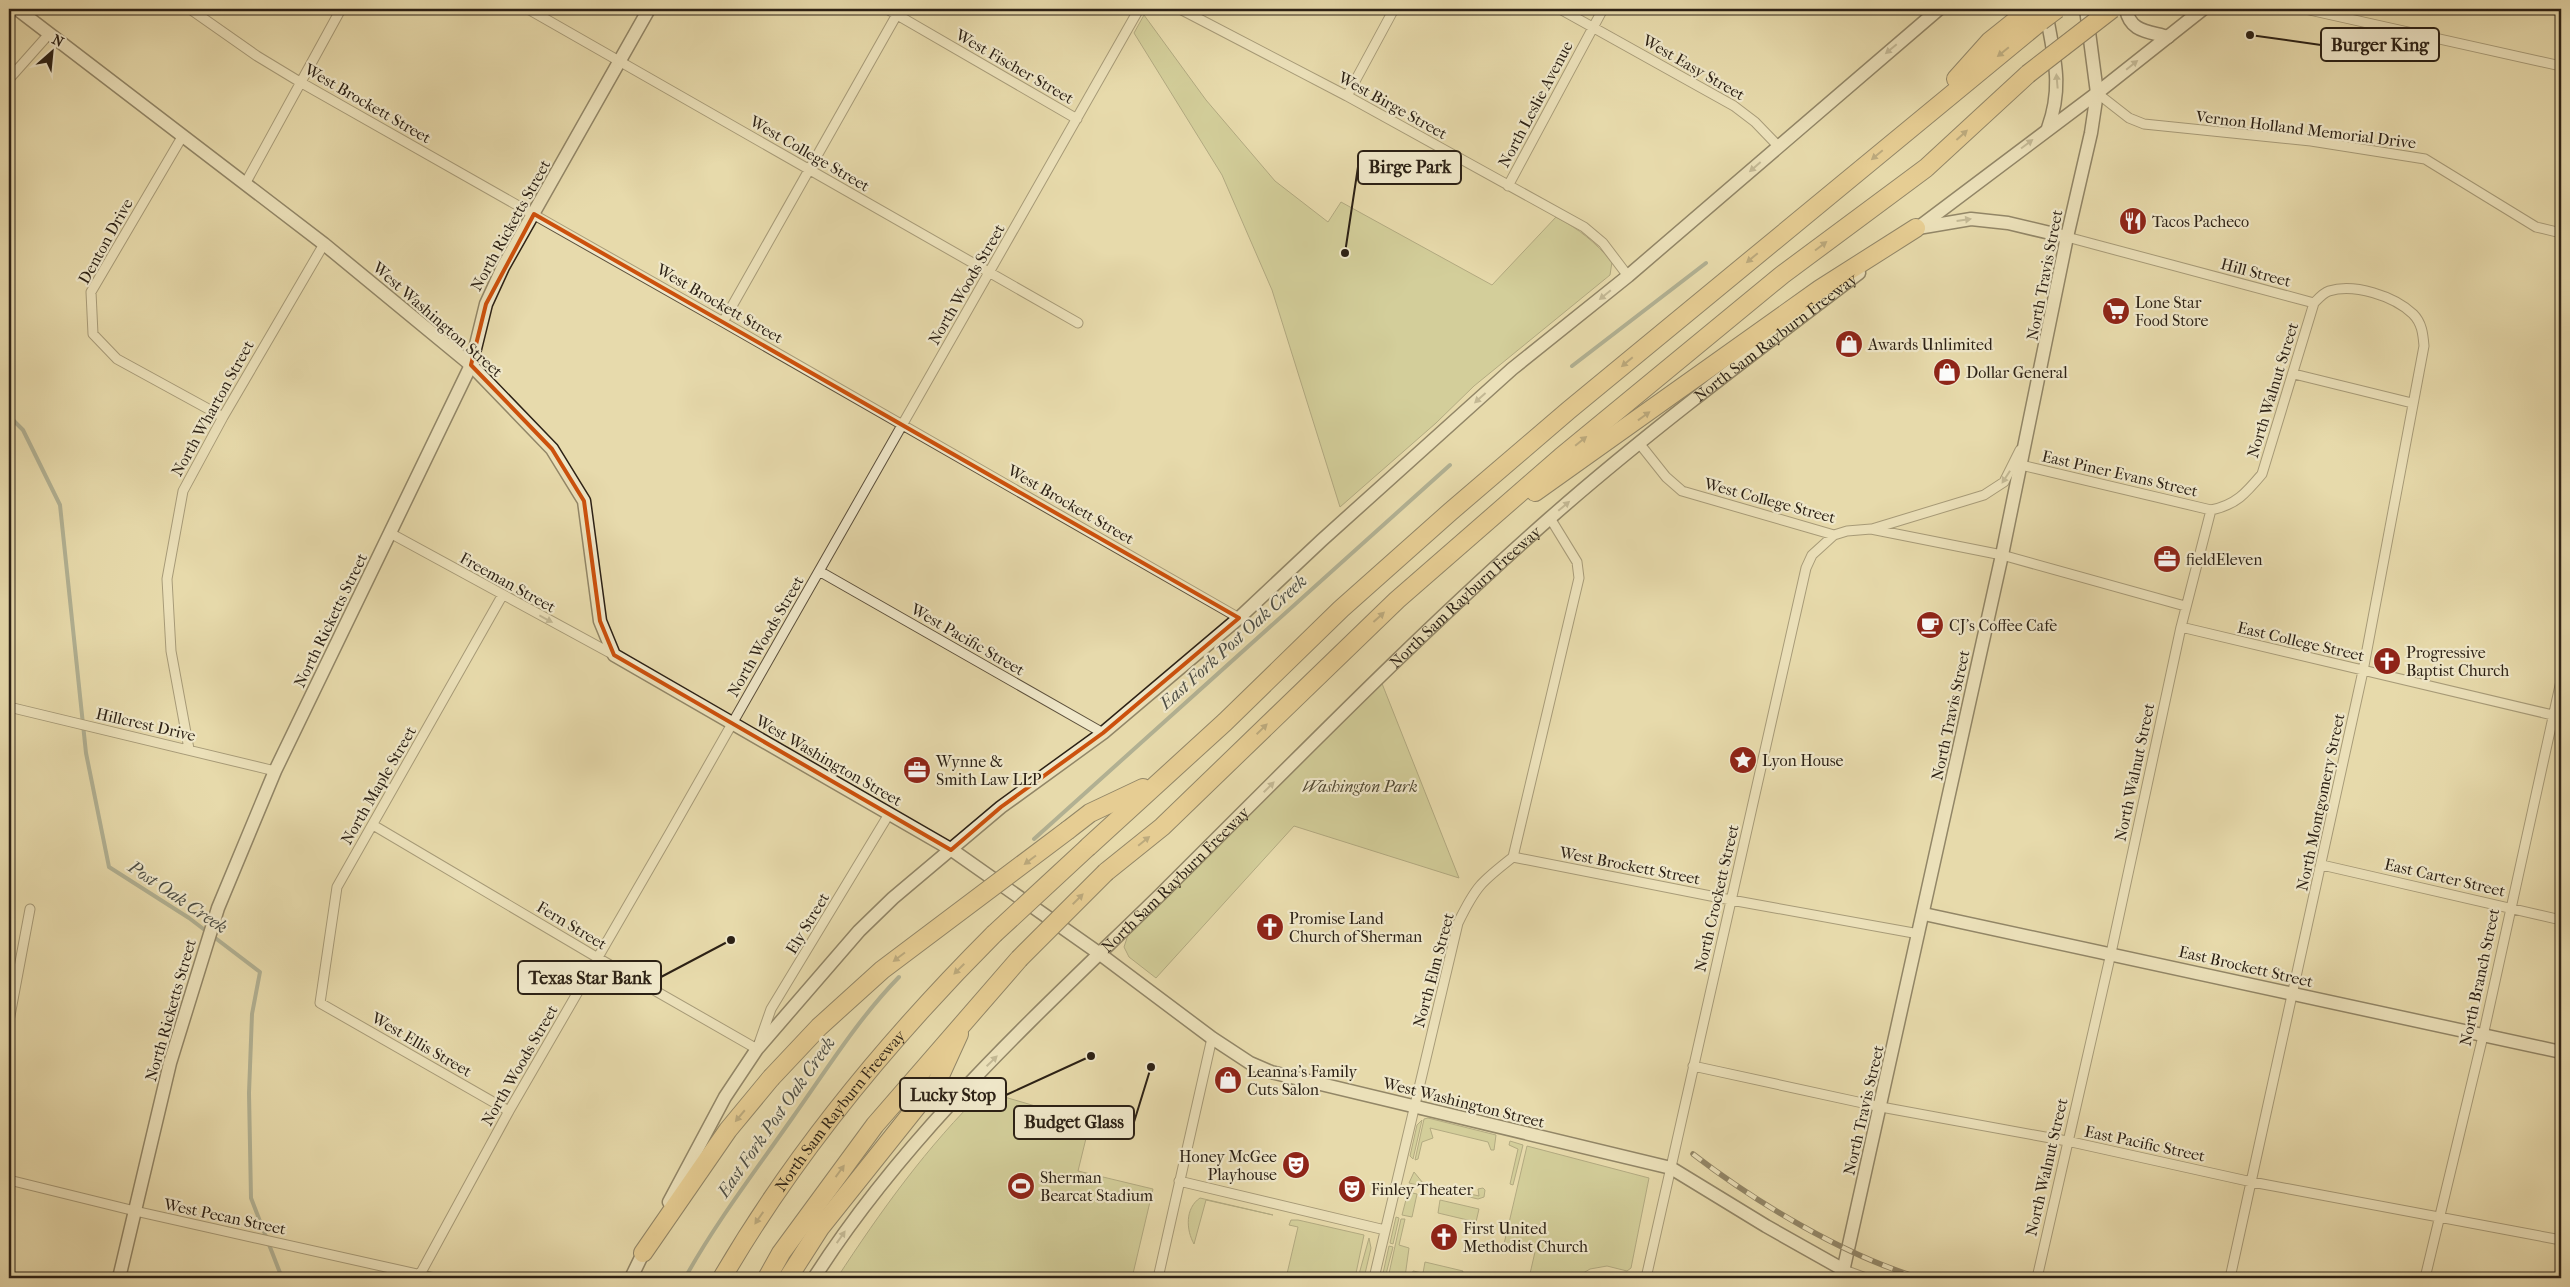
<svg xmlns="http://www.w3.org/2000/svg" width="2570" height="1287" font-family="'IM FELL French Canon',serif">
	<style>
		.green { fill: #babe86; stroke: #73704e }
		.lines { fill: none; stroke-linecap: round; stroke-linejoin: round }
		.stream { stroke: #6f7c74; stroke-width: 4 }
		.street-casing { stroke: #5b4f3b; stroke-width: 11 }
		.secondary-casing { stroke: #2c2115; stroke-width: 15 }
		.highway-casing { stroke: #2c2115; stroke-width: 20 }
		.street { stroke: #efe7c9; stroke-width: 9 }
		.secondary { stroke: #efe7c9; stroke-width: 12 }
		.highway { stroke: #e4bd76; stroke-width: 18 }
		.rail-casing { stroke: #2c2115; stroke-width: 5.5 }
		.rail { stroke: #efe7c9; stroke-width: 4; stroke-dasharray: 11; stroke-linecap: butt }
		.highway-bridge-casing { stroke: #2c2115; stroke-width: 20; stroke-linecap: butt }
		.highway-bridge { stroke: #e4bd76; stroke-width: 18 }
		.oneway { fill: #978e78 }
		.oneway2 { fill: #886f46 }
		.marked { fill: none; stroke: #cc510d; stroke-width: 4; stroke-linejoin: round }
		.labels { text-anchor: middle; stroke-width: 4.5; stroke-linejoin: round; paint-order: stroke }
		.street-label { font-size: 16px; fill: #2c2115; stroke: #efe7c9 }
		.poi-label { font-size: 16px; fill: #2c2115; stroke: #efe7c9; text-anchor: start }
		.park-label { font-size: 16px; font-style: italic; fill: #504831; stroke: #efe7c9 }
		.water-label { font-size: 18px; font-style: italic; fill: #4d4e45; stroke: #efe7c9 }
		.leader { fill: none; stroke: #2c2115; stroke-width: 2 }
		.callout-dot { fill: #2c2115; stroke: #efe7c9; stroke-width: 2 }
		.callout { fill: #efe7c9; stroke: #2c2115; stroke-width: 2 }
		.callout-label { font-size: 18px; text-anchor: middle; font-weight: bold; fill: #2c2115 }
	</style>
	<rect width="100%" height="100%" fill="#e7daac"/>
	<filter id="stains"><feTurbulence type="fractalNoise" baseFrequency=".004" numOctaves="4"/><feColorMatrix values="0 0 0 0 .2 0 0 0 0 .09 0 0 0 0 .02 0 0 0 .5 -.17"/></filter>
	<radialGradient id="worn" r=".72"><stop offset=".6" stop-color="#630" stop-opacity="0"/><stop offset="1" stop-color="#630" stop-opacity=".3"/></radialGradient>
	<path class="green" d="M1144 15 1206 100 1275 181 1328 222 1341 202 1492 285 1556 217C1579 229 1595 242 1612 262L1610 275 1474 386 1436 423 1340 507 1272 290 1222 175 1134 33Z
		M1381 681 1459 878 1294 826 1156 978 1129 957 1124 947 1128 935Z
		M984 1091 1090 1122 1078 1171 1153 1189 1132 1278H837C880 1212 928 1145 984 1091Z
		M1428 1118 1496 1135 1494 1150H1491L1488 1142 1430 1128 1433 1138 1422 1142 1418 1159 1415 1160 1424 1119Z
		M1422 1120 1413 1159 1410 1156 1417 1125Z
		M1510 1141 1523 1145 1513 1185 1510 1184 1518 1149 1509 1145Z
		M1527 1146 1649 1178 1631 1268 1627 1271 1607 1266 1590 1269 1575 1278H1529L1535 1252 1504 1244Z
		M1414 1172 1423 1183 1479 1196 1478 1189 1483 1188 1485 1190 1484 1197 1478 1199 1409 1183Z
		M1408 1192 1417 1194 1412 1217 1402 1215Z
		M1200 1198 1273 1215 1206 1200 1194 1244C1186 1230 1185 1208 1200 1198Z
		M1440 1200 1479 1209 1476 1222 1438 1213Z
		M1396 1217 1399 1218 1393 1244 1390 1243Z
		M1401 1219H1405L1399 1245 1409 1248 1405 1277 1388 1278Z
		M1291 1220H1298L1364 1235 1355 1278H1286L1298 1227 1289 1225Z
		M1369 1238 1371 1248 1364 1278H1358Z
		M1389 1246 1393 1247 1385 1278H1382Z
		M1425 1262 1463 1271 1461 1278H1412L1413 1271 1423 1273Z"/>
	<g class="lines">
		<path class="stream" d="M1572 366 1706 263
			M9 416 23 430 60 505 86 753 109 867 189 918 260 972 252 1014 249 1093 251 1198 282 1278
			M1034 839 1450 465
			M685 1278C716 1222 756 1170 793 1117 827 1069 858 1019 899 977"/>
		<g class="street-casing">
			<path id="street" d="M190 9 257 56 300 82 723 322 1239 618
				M528 9 1078 323
				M887 9 1077 119
				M1180 9 1347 96 1584 227 1603 243 1628 276
				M1560 9 1734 106 1755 122 1779 147
				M2305 9 2561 66
				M9 79 49 34
				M2097 93 2129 118 2144 124 2311 141 2425 159 2536 227 2561 233
				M1347 96 1394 9
				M182 137 91 292 93 334 117 359 223 417
				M245 184 341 9
				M1508 186 1603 9
				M2067 237 2314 303C2318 299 2323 293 2329 291 2354 283 2394 296 2413 314 2422 323 2423 334 2424 346L2363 671 2230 1278
				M723 322 900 9
				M2294 374 2412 403
				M1639 443 1666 477 1682 491 1834 535 1847 531 1871 529 2002 555 2185 606
				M2021 465 2211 510
				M1872 529 1984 495 2004 482 2020 450
				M390 533 614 655
				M819 571 1103 733
				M502 596 337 887 320 1003 509 1111
				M2181 627 2561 717
				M9 707 275 771
				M189 749 171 651 167 579 183 491 223 417 324 244
				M373 825 598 958 757 1049 771 1009 889 814
				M1513 857 1731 900 1919 934
				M2322 865 2561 920
				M9 1021 30 909
				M1693 1066 1881 1107 2067 1141 2252 1182 2561 1240
				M9 1180 135 1211 435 1278
				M1179 1181 1385 1230
				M1844 1270 1866 1278
				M418 1278 509 1111 671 831 1139 9
				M1158 1278 1212 1038
				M1374 1278 1458 923C1476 886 1481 882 1513 857L1579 578 1577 562 1550 518
				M1646 1278 1806 568 1812 555 1834 535
				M2037 1278 2111 953 2181 627 2211 510C2236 505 2246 493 2262 474L2314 303
				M2425 1278 2483 1036 2561 681"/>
		</g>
		<g class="secondary-casing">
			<g id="secondary">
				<path d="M17 9 324 244 471 365 552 449 584 501 600 621 614 655 952 850 1100 954 1212 1038 1250 1063 1271 1072 1671 1168 1766 1226 1844 1270"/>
				<path d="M2126 9C2130 32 2148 31 2168 37"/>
				<path d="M2046 11C2053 55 2064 84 2048 128"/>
				<path d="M1918 228 1971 219 2008 223 2067 237"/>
				<path d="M1911 233 2097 93 2203 9"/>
				<path d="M1924 914 2561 1052"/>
				<path d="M669 1202 725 1097 757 1049 859 931 893 898 1001 807 1103 733 1239 618 1322 540 1512 369 1628 276 1939 9"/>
				<path d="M1842 1276 2002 555 2067 237 2091 133 2097 93 2086 9"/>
				<path d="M119 1278 170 1063 218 908 275 771 471 365 486 304 503 267 649 9"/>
				<path d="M631 1278 646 1247"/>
				<path id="s1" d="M814 1278C907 1132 1038 1014 1161 894 1289 767 1415 637 1550 518 1649 431 1755 352 1859 273"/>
			</g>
		</g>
		<g class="highway-casing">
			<g id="highway">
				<path d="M1956 79 1990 41 2030 9"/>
				<path d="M1535 492 1820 289 1916 228"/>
				<path d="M1068 830 1090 813 1143 788"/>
				<path d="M1088 847 1225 722 1341 609 1450 512 1569 410 2041 21"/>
				<path d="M1106 872 1162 827 1397 600 1561 457 1782 275 1926 168 2028 74"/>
				<path d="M643 1253 728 1130 771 1078"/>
				<path id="s2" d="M722 1278C796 1151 890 1038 994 934"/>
				<path d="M767 1278 781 1253 875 1125 1019 959"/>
				<path d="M788 1278 820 1228 938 1080 959 1034"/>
			</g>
		</g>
		<use href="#street" class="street"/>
		<use href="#secondary" class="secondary"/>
		<use href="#highway" class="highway"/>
		<g class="rail-casing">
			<path id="rail" d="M1693 1154C1755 1202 1845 1256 1920 1278"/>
		</g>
		<use href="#rail" class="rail"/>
		<g class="highway-bridge-casing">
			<path id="highway-bridge" d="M2041 21 2057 9
				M2028 74 2112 9
				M994 934 1088 847
				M1019 959 1106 872
				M771 1078 819 1027 882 970 1068 830"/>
		</g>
		<use href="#highway-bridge" class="highway-bridge"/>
	</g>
	<defs><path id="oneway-solid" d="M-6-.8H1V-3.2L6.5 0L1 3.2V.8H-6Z" transform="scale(1.25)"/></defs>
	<g class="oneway">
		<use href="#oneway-solid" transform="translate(1891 49) rotate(140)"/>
		<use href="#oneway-solid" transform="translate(2132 65) rotate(-39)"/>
		<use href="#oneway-solid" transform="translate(2057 81) rotate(-95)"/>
		<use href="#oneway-solid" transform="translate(2027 144) rotate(-37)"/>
		<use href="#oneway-solid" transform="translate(1755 167) rotate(139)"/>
		<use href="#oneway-solid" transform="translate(1964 220) rotate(-8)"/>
		<use href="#oneway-solid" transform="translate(1605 295) rotate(141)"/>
		<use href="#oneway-solid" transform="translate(1480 398) rotate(138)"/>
		<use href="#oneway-solid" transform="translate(2006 477) rotate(123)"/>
		<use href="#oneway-solid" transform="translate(1564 506) rotate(-40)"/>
		<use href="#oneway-solid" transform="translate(546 619) rotate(28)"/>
		<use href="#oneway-solid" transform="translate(1269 787) rotate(-45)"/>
		<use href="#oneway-solid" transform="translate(992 1061) rotate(-44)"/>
		<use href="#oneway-solid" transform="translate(841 1237) rotate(-55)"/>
	</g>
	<g class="oneway2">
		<use href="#oneway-solid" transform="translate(2003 52) rotate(141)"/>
		<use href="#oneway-solid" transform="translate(1962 135) rotate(-42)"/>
		<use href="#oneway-solid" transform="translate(1877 155) rotate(140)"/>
		<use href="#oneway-solid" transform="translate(1821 246) rotate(-37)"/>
		<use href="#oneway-solid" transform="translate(1752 258) rotate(140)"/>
		<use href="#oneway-solid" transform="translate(1627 362) rotate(140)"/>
		<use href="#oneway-solid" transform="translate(1644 416) rotate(-36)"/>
		<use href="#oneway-solid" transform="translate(1581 441) rotate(-39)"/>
		<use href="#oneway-solid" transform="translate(1379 617) rotate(-42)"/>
		<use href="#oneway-solid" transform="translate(1262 729) rotate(-44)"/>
		<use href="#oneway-solid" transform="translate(1144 841) rotate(-39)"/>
		<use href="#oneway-solid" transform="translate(1030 860) rotate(143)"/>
		<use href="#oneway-solid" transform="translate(1078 899) rotate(-45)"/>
		<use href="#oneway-solid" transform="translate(899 957) rotate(143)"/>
		<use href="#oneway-solid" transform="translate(959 969) rotate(135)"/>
		<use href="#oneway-solid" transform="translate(740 1116) rotate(130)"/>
		<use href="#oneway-solid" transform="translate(840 1171) rotate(-54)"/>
		<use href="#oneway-solid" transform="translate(759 1218) rotate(125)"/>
	</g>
	<path d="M0 0H2570V1287H0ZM534 214 1239 618 1103 733 1001 807 951 850 614 655 600 621 584 501 552 449 471 365 486 304Z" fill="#e7daac" fill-opacity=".55" fill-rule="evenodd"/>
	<path class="marked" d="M534 214 1239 618 1103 733 1001 807 951 850 614 655 600 621 584 501 552 449 471 365 486 304Z"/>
	<defs>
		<g id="restaurant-disc" transform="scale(1.4375)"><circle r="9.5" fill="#8f2418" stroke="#efe7c9"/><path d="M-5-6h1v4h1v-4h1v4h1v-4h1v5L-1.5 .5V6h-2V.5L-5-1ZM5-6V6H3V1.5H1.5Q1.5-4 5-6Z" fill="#fff"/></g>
		<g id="supermarket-disc" transform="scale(1.4375)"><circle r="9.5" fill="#8f2418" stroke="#efe7c9"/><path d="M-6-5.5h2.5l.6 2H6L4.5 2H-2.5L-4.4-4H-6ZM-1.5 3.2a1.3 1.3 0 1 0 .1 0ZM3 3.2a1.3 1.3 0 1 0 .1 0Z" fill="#fff"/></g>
		<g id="shop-disc" transform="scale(1.4375)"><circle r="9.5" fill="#8f2418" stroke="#efe7c9"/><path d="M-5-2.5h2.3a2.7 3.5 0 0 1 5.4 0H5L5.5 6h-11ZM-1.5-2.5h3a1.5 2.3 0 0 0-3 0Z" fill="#fff"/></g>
		<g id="office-disc" transform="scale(1.4375)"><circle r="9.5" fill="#8f2418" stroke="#efe7c9"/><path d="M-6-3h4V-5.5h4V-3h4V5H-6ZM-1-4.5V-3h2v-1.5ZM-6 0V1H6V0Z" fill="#fff"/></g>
		<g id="cafe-disc" transform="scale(1.4375)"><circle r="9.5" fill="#8f2418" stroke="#efe7c9"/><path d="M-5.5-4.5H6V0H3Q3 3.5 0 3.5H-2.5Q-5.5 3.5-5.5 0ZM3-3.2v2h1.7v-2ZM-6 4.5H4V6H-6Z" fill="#fff"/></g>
		<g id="church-disc" transform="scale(1.4375)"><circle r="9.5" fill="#8f2418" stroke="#efe7c9"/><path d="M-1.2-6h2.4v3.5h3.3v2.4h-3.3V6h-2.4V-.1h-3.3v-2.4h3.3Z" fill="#fff"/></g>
		<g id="sight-disc" transform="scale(1.4375)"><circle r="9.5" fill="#8f2418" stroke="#efe7c9"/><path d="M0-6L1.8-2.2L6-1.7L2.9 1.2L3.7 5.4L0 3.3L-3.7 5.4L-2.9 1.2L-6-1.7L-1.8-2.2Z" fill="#fff"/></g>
		<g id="theatre-disc" transform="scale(1.4375)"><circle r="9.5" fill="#8f2418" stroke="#efe7c9"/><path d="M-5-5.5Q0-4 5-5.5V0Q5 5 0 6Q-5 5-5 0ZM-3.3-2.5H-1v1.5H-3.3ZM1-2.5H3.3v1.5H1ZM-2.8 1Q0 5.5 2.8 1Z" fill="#fff"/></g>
		<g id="stadium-disc" transform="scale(1.4375)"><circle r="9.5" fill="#8f2418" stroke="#efe7c9"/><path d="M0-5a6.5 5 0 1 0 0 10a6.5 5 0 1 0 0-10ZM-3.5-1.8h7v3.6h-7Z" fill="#fff"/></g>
	</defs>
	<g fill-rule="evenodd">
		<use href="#restaurant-disc" x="2133" y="221"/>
		<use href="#supermarket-disc" x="2116" y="311"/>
		<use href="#shop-disc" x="1849" y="344"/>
		<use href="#shop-disc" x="1947" y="372"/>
		<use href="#office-disc" x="2167" y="559"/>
		<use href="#cafe-disc" x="1930" y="625"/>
		<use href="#church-disc" x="2387" y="661"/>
		<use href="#sight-disc" x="1743" y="760"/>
		<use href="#office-disc" x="917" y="770"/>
		<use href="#church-disc" x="1270" y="927"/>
		<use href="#shop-disc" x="1228" y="1080"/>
		<use href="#theatre-disc" x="1296" y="1165"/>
		<use href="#stadium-disc" x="1021" y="1186"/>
		<use href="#theatre-disc" x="1352" y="1189"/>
		<use href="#church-disc" x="1444" y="1237"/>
	</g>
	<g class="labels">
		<g class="street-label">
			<text transform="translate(1015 66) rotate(30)" y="6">West Fischer Street</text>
			<text transform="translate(1694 67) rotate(30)" y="6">West Easy Street</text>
			<text transform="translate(368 103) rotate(30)" y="6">West Brockett Street</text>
			<text transform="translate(1535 104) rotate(-62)" y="6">North Leslie Avenue</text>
			<text transform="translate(1393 105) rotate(29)" y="6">West Birge Street</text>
			<text transform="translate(2306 129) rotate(7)" y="6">Vernon Holland Memorial Drive</text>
			<text transform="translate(810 153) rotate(30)" y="6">West College Street</text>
			<text transform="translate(510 225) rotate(-61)" y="6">North Ricketts Street</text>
			<text transform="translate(105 241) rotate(-61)" y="6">Denton Drive</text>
			<text transform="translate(2256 272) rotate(15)" y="6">Hill Street</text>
			<text transform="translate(2044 275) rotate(-79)" y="6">North Travis Street</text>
			<text transform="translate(966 284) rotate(-60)" y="6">North Woods Street</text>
			<text transform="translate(720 303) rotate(30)" y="6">West Brockett Street</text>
			<text transform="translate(438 319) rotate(41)" y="6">West Washington Street</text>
			<text dy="6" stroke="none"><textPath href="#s1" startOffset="1349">North Sam Rayburn Freeway</textPath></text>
			<text transform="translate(2272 390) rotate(-73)" y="6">North Walnut Street</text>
			<text transform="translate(212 408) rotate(-61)" y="6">North Wharton Street</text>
			<text transform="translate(2120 473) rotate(13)" y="6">East Piner Evans Street</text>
			<text transform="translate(1770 500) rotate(15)" y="6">West College Street</text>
			<text transform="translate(1071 504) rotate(30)" y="6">West Brockett Street</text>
			<text transform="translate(508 582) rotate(29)" y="6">Freeman Street</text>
			<text dy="6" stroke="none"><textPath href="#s1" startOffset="944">North Sam Rayburn Freeway</textPath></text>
			<text transform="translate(330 620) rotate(-64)" y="6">North Ricketts Street</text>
			<text transform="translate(765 636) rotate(-60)" y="6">North Woods Street</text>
			<text transform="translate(968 639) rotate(30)" y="6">West Pacific Street</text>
			<text transform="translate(2301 641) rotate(13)" y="6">East College Street</text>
			<text transform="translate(1950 715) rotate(-78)" y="6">North Travis Street</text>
			<text transform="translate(146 724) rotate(13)" y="6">Hillcrest Drive</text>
			<text transform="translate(829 760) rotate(30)" y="6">West Washington Street</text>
			<text transform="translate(2134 772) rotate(-78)" y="6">North Walnut Street</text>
			<text transform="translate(378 785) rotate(-60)" y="6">North Maple Street</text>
			<text transform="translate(2320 802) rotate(-78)" y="6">North Montgomery Street</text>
			<text transform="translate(1630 865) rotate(11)" y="6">West Brockett Street</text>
			<text transform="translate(2445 877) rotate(13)" y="6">East Carter Street</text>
			<text dy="6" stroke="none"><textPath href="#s1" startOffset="539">North Sam Rayburn Freeway</textPath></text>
			<text transform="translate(1716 898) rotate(-77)" y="6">North Crockett Street</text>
			<text transform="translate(807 923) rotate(-59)" y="6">Ely Street</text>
			<text transform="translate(572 925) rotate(31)" y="6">Fern Street</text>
			<text transform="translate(2246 966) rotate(13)" y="6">East Brockett Street</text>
			<text transform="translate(1433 970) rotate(-75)" y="6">North Elm Street</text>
			<text transform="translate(2479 977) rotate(-78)" y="6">North Branch Street</text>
			<text transform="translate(170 1010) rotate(-74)" y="6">North Ricketts Street</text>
			<text transform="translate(422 1044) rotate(30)" y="6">West Ellis Street</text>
			<text transform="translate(519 1065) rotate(-60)" y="6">North Woods Street</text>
			<text transform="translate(1464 1102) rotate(14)" y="6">West Washington Street</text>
			<text transform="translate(1863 1110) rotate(-77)" y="6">North Travis Street</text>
			<text dy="6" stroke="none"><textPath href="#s2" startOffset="205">North Sam Rayburn Freeway</textPath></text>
			<text transform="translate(2145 1143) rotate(12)" y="6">East Pacific Street</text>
			<text transform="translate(2046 1167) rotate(-77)" y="6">North Walnut Street</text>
			<text transform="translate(225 1216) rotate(12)" y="6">West Pecan Street</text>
		</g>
		<g class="poi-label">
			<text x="2152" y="227">Tacos Pacheco</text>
			<text x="2135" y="308">Lone Star<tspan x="2135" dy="18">Food Store</tspan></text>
			<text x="1868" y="350">Awards Unlimited</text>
			<text x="1966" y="378">Dollar General</text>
			<text x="2186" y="565">fieldEleven</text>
			<text x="1949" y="631">CJ’s Coffee Cafe</text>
			<text x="2406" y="658">Progressive<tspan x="2406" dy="18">Baptist Church</tspan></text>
			<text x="1762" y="766">Lyon House</text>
			<text x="936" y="767">Wynne &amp;<tspan x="936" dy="18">Smith Law LLP</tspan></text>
			<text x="1289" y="924">Promise Land<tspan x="1289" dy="18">Church of Sherman</tspan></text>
			<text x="1247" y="1077">Leanna's Family<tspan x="1247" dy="18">Cuts Salon</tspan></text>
			<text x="1277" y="1162" text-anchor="end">Honey McGee<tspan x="1277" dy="18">Playhouse</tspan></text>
			<text x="1040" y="1183">Sherman<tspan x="1040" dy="18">Bearcat Stadium</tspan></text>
			<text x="1371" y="1195">Finley Theater</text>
			<text x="1463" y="1234">First United<tspan x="1463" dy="18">Methodist Church</tspan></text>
		</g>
		<g class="park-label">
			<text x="1360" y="792">Washington Park</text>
		</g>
		<g class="water-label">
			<text transform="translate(1233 642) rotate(-42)" y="6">East Fork Post Oak Creek</text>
			<text transform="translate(178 897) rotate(34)" y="6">Post Oak Creek</text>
			<text transform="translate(776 1117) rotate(-55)" y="6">East Fork Post Oak Creek</text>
		</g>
	</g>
	<path class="leader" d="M2250 35L2321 45M1345 253L1358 167M731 940L661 977M1091 1056L1006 1095M1151 1067L1134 1122"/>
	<g class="callout-dot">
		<circle cx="2250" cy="35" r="5"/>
		<circle cx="1345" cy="253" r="5"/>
		<circle cx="731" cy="940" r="5"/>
		<circle cx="1091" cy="1056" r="5"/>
		<circle cx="1151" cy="1067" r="5"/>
	</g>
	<g class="callout">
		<rect x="2321" y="28" width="118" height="33" rx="5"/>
		<rect x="1358" y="151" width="103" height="33" rx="5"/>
		<rect x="518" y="961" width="143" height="33" rx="5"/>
		<rect x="900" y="1078" width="106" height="33" rx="5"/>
		<rect x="1014" y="1106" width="120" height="33" rx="5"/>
	</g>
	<g class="callout-label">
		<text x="2380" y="51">Burger King</text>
		<text x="1410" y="173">Birge Park</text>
		<text x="590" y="984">Texas Star Bank</text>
		<text x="953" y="1101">Lucky Stop</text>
		<text x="1074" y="1128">Budget Glass</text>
	</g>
	<rect width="2570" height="1287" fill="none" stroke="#e7daac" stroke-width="30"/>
	<rect x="10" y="10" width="2550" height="1267" fill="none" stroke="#2c2115" stroke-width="2.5"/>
	<rect x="15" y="15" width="2540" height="1257" fill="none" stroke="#2c2115"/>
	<g transform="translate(52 52) rotate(27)" stroke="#efe7c9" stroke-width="4" paint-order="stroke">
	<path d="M0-4L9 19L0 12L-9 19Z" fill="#2c2115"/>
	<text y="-8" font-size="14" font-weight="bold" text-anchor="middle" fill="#2c2115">N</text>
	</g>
	<rect width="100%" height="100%" filter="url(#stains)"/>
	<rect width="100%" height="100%" fill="url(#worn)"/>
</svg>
